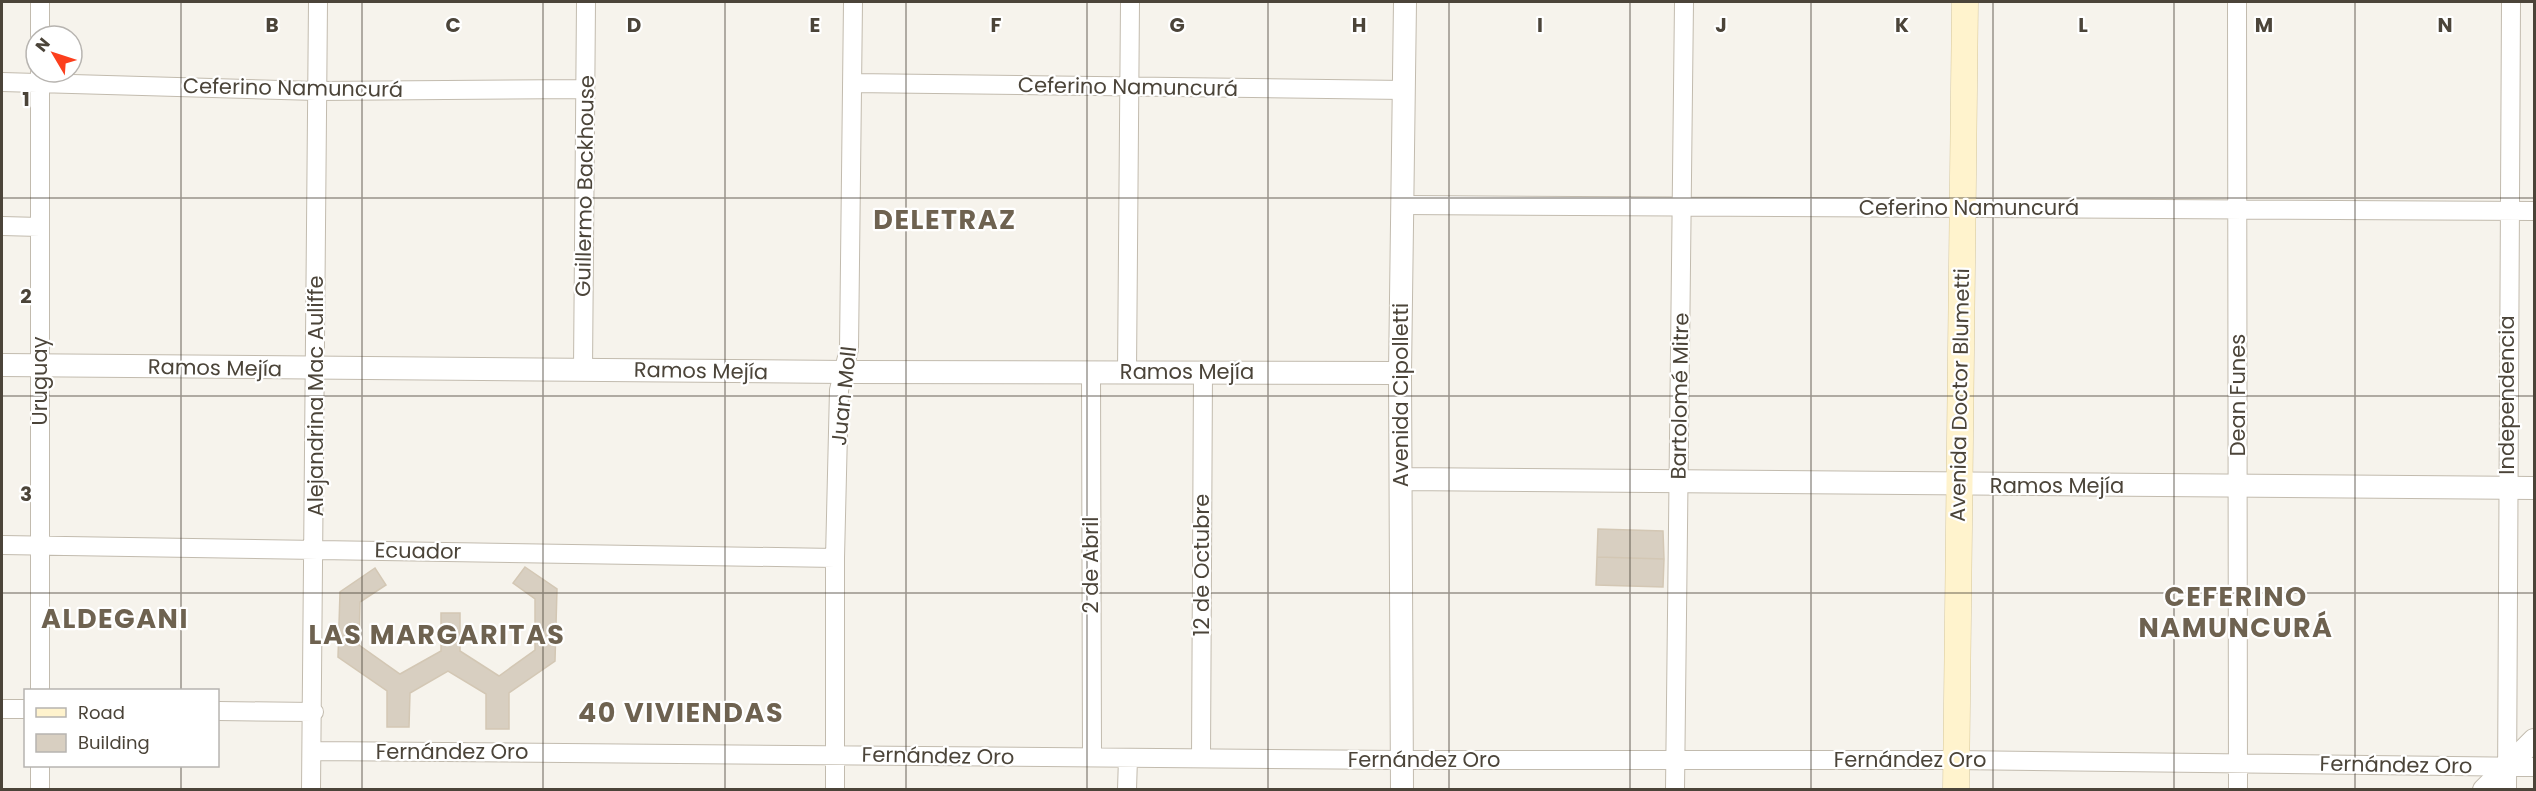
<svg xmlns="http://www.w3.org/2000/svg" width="2536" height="791" font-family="Poppins,sans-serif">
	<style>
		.building { fill: #d8cfc1; stroke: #d3c7b4; stroke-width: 1.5 }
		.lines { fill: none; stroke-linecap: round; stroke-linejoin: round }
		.minor-casing { stroke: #c2bbae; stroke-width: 20 }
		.tertiary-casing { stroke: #c2bbae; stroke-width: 24 }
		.secondary-casing { stroke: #d6c79b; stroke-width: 27 }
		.minor { stroke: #fff; stroke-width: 18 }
		.tertiary { stroke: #fff; stroke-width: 22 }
		.secondary { stroke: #fff3cd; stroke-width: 26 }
		.grid { fill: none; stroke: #4b4439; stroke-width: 1.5; stroke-opacity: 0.55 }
		.labels { text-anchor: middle; stroke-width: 4.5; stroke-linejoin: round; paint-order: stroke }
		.street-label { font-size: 21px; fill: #4b4439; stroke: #fff }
		.district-label { font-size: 27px; font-weight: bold; letter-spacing: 1.5px; fill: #6e6250; stroke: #fff }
		.grid-label { font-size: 20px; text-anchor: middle; font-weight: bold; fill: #4b4439; stroke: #fff; stroke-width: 4.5; stroke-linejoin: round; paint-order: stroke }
	</style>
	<rect width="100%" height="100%" fill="#f6f3ec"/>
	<path class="building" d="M1598 529 1663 531 1664 559 1597 557Z
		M1597 557 1664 559 1663 587 1596 585Z
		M525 567 557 589 555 661 509 693V729H486V694L448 671 410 693 409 727H387V691L338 657 340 592 375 568 386 585 360 602 359 645 400 674 441 651V613H460V651L499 676 535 650V599L513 583Z"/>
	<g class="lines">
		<g class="minor-casing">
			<path id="minor" d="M40 2V36
				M2237 2 2238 790
				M40 72V690
				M2 82 317 91 585 89
				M852 83 1404 90
				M1403 205 2534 211
				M2 226 40 227
				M583 370 586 2
				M1091 372 1092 757
				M1127 372 1130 2
				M2 545 835 558
				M2 709H26
				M218 711 314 712
				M314 751 1402 760H1955L2534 767
				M1201 758 1203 372
				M40 766V790
				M311 790 318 2
				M835 790V558L839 390 849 349 853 2
				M1127 790 1128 758
				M1675 790 1684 2
				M2507 790 2511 2"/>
		</g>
		<g class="tertiary-casing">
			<path id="tertiary" d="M2 365 845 372 1400 373
				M1401 479 2534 488
				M1402 790 1400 373 1405 2
				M2484 790 2534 740"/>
		</g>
		<g class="secondary-casing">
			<path id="secondary" d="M1956 790 1965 2"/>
		</g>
		<use href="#minor" class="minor"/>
		<use href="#tertiary" class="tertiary"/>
		<use href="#secondary" class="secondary"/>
	</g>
	<path class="grid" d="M181 2V690M362 2V790M543 2V790M725 2V790M906 2V790M1087 2V790M1268 2V790M1449 2V790M1630 2V790M1811 2V790M1993 2V790M2174 2V790M2355 2V790M2 198H2534M2 396H2534M2 593H2534M181 766V790"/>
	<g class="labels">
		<g class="street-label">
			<text transform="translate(1128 87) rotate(1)" y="7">Ceferino Namuncurá</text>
			<text transform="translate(293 88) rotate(1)" y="7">Ceferino Namuncurá</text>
			<text transform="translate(585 186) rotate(-89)" y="7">Guillermo Backhouse</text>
			<text x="1969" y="215">Ceferino Namuncurá</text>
			<text transform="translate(215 368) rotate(1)" y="7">Ramos Mejía</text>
			<text transform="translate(701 371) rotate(1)" y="7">Ramos Mejía</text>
			<text x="1187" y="379">Ramos Mejía</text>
			<text transform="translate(40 381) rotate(-90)" y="7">Uruguay</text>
			<text transform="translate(1401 395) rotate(-90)" y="7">Avenida Cipolletti</text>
			<text transform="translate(1960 395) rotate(-89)" y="7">Avenida Doctor Blumetti</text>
			<text transform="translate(2238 395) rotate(-90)" y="7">Dean Funes</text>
			<text transform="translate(2507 395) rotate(-90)" y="7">Independencia</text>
			<text transform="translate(316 396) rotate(-90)" y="7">Alejandrina Mac Auliffe</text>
			<text transform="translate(844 396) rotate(-84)" y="7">Juan Moll</text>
			<text transform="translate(1680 396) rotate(-89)" y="7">Bartolomé Mitre</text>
			<text x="2057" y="493">Ramos Mejía</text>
			<text transform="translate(418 551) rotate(1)" y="7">Ecuador</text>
			<text transform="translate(1091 565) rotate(-90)" y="7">2 de Abril</text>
			<text transform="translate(1202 565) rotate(-90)" y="7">12 de Octubre</text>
			<text x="452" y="759">Fernández Oro</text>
			<text transform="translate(938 756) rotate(1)" y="7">Fernández Oro</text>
			<text x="1424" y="767">Fernández Oro</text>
			<text x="1910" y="767">Fernández Oro</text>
			<text transform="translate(2396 765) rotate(1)" y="7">Fernández Oro</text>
		</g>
		<g class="district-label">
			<text x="945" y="229">DELETRAZ</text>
			<text x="2236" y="606">CEFERINO<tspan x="2236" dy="31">NAMUNCURÁ</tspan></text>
			<text x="115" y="628">ALDEGANI</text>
			<text x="437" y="644">LAS MARGARITAS</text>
			<text x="681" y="722">40 VIVIENDAS</text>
		</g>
	</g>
	<g class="grid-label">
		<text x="272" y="32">B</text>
		<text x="453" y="32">C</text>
		<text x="634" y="32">D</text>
		<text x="815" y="32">E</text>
		<text x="996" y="32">F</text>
		<text x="1177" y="32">G</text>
		<text x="1359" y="32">H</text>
		<text x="1540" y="32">I</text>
		<text x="1721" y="32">J</text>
		<text x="1902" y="32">K</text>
		<text x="2083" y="32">L</text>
		<text x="2264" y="32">M</text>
		<text x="2445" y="32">N</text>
		<text x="26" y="106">1</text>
		<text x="26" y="303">2</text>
		<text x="26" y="501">3</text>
	</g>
	<rect width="2536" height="791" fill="none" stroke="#4b4439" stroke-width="6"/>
	<rect x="24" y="689" width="195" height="78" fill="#ffffff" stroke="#b7b4b0" stroke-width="1.5"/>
	<rect x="36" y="708" width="30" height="9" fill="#fff3cd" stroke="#b7b4b0" stroke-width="1.5"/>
	<text x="78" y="719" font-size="18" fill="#4b4439">Road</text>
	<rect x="36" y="734" width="30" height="18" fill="#d8cfc1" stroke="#b7b4b0" stroke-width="1.5"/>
	<text x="78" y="749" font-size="18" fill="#4b4439">Building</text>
	<g transform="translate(54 54) rotate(309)"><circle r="28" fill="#ffffff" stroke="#b7b4b0" stroke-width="1.5"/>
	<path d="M0-4.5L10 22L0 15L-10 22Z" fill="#fc3f1d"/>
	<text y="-9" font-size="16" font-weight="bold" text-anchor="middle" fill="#4b4439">N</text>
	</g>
</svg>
